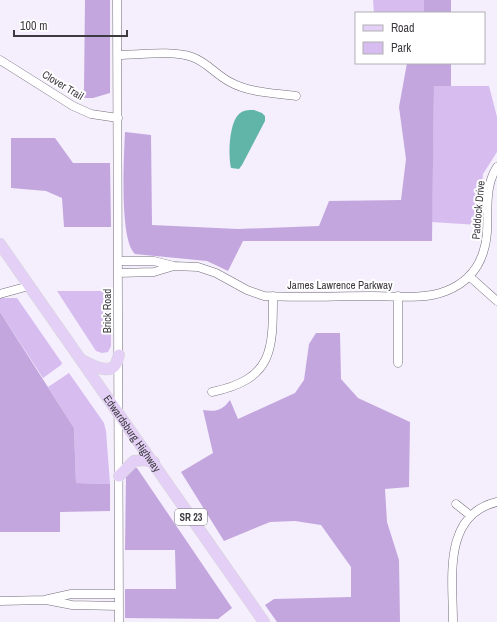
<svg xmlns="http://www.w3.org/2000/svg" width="497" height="622" font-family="'Archivo Narrow',sans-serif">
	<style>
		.green { fill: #d6bcef }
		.forest { fill: #c3a6de }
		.water { fill: #61b5a8 }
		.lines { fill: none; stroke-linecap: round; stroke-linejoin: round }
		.minor-casing { stroke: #746d7a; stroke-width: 9 }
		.major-casing { stroke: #d4d4d5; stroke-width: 12 }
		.minor { stroke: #fff; stroke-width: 8 }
		.major { stroke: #e4d0f6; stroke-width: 11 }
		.labels { text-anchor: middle; stroke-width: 4; stroke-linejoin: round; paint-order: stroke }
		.shield { fill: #fff; stroke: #777579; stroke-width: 1 }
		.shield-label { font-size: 10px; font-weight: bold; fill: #3d3a40 }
		.street-label { font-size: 11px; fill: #3d3a40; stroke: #fff }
	</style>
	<rect width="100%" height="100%" fill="#f5eefd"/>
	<path class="green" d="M373 0H424V13H374Z
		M434 86H489L497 117V152L483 174 478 225 432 222Z
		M57 291H111V346L108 352 102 353 96 351Z
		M0 298H17L62 363 61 365 43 378 0 312Z
		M69 373 104 423 106 431 110 484 76 483 74 428 48 387Z"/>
	<path class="forest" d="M85 0H110V93L93 98H78L84 89Z
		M424 0H451V13H424Z
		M407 63H451V86H434L432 241H243L228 271 207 261 135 254C119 240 124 155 125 132L151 135 152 225 238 229 319 226 329 201 401 200 406 159 399 107Z
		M11 138H55L73 163H110L111 227H64L62 198 46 191 11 188Z
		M0 312 74 428 76 483 110 484V511L60 512V532H0Z
		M316 333H340L341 379 358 398 410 422 409 487 385 489 387 522 399 560 400 622H277L265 605 274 599 351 597V567L321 525 295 521 270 522 224 541 181 472 213 453 203 410C215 412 222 411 230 400L238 419 295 393 304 380 309 344Z
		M134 467 137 468 232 608 218 619 125 618V589H176L175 550H125L126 476Z"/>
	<path class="water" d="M254 110 262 113 265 116V121L242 165 239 169 231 168C228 155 229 123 239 114 243 110 248 110 254 110Z"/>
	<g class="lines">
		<g class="minor-casing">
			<path id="minor" d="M117 0 119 622
				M118 55C139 55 172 50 192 57 207 62 216 75 230 82 250 93 274 93 296 96
				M0 60 73 106 91 114 118 118
				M118 261H154L174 266 198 267 216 273 247 290 264 296C299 298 335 296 371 296 395 296 424 300 446 291 464 284 477 271 483 253 493 225 480 193 497 167
				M118 273 154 272 174 266
				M469 276 497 301
				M0 294 29 286
				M398 296V363
				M212 392C273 379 273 351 273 296
				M456 504 471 516
				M46 600 72 605 119 606
				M0 601 44 600 71 594H119
				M453 622C453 579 442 515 497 502"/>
		</g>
		<g class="major-casing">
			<g id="major">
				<path id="s1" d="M0 244 264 622"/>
				<path d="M82 360C90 364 109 376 116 364 117 362 118 357 119 355"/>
				<path d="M119 476 134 461 144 460 154 462"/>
			</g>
		</g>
		<use href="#minor" class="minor"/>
		<use href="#major" class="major"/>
	</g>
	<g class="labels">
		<rect class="shield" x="175" y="509" width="32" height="16" rx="3"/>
		<g class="shield-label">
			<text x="191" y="521">SR 23</text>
		</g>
		<g class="street-label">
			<text transform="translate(63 85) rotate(31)" y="4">Clover Trail</text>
			<text transform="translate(478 210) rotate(-85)" y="4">Paddock Drive</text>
			<text x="340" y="289">James Lawrence Parkway</text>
			<text transform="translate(107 311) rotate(-90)" y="4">Brick Road</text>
			<text dy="4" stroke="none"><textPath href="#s1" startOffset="231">Edwardsburg Highway</textPath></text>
		</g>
	</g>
	<rect x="355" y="12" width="130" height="52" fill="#ffffff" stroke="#b1b0b3"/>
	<rect x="363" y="25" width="20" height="6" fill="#e4d0f6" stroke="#b1b0b3"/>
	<text x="391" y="32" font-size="12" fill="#3d3a40">Road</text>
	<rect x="363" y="42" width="20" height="12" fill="#d6bcef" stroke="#b1b0b3"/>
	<text x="391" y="52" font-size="12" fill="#3d3a40">Park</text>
	<path d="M14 30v6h113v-6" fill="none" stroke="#3d3a40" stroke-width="2"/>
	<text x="20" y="30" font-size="12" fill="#3d3a40" stroke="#ffffff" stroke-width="3" paint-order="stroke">100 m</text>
</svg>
